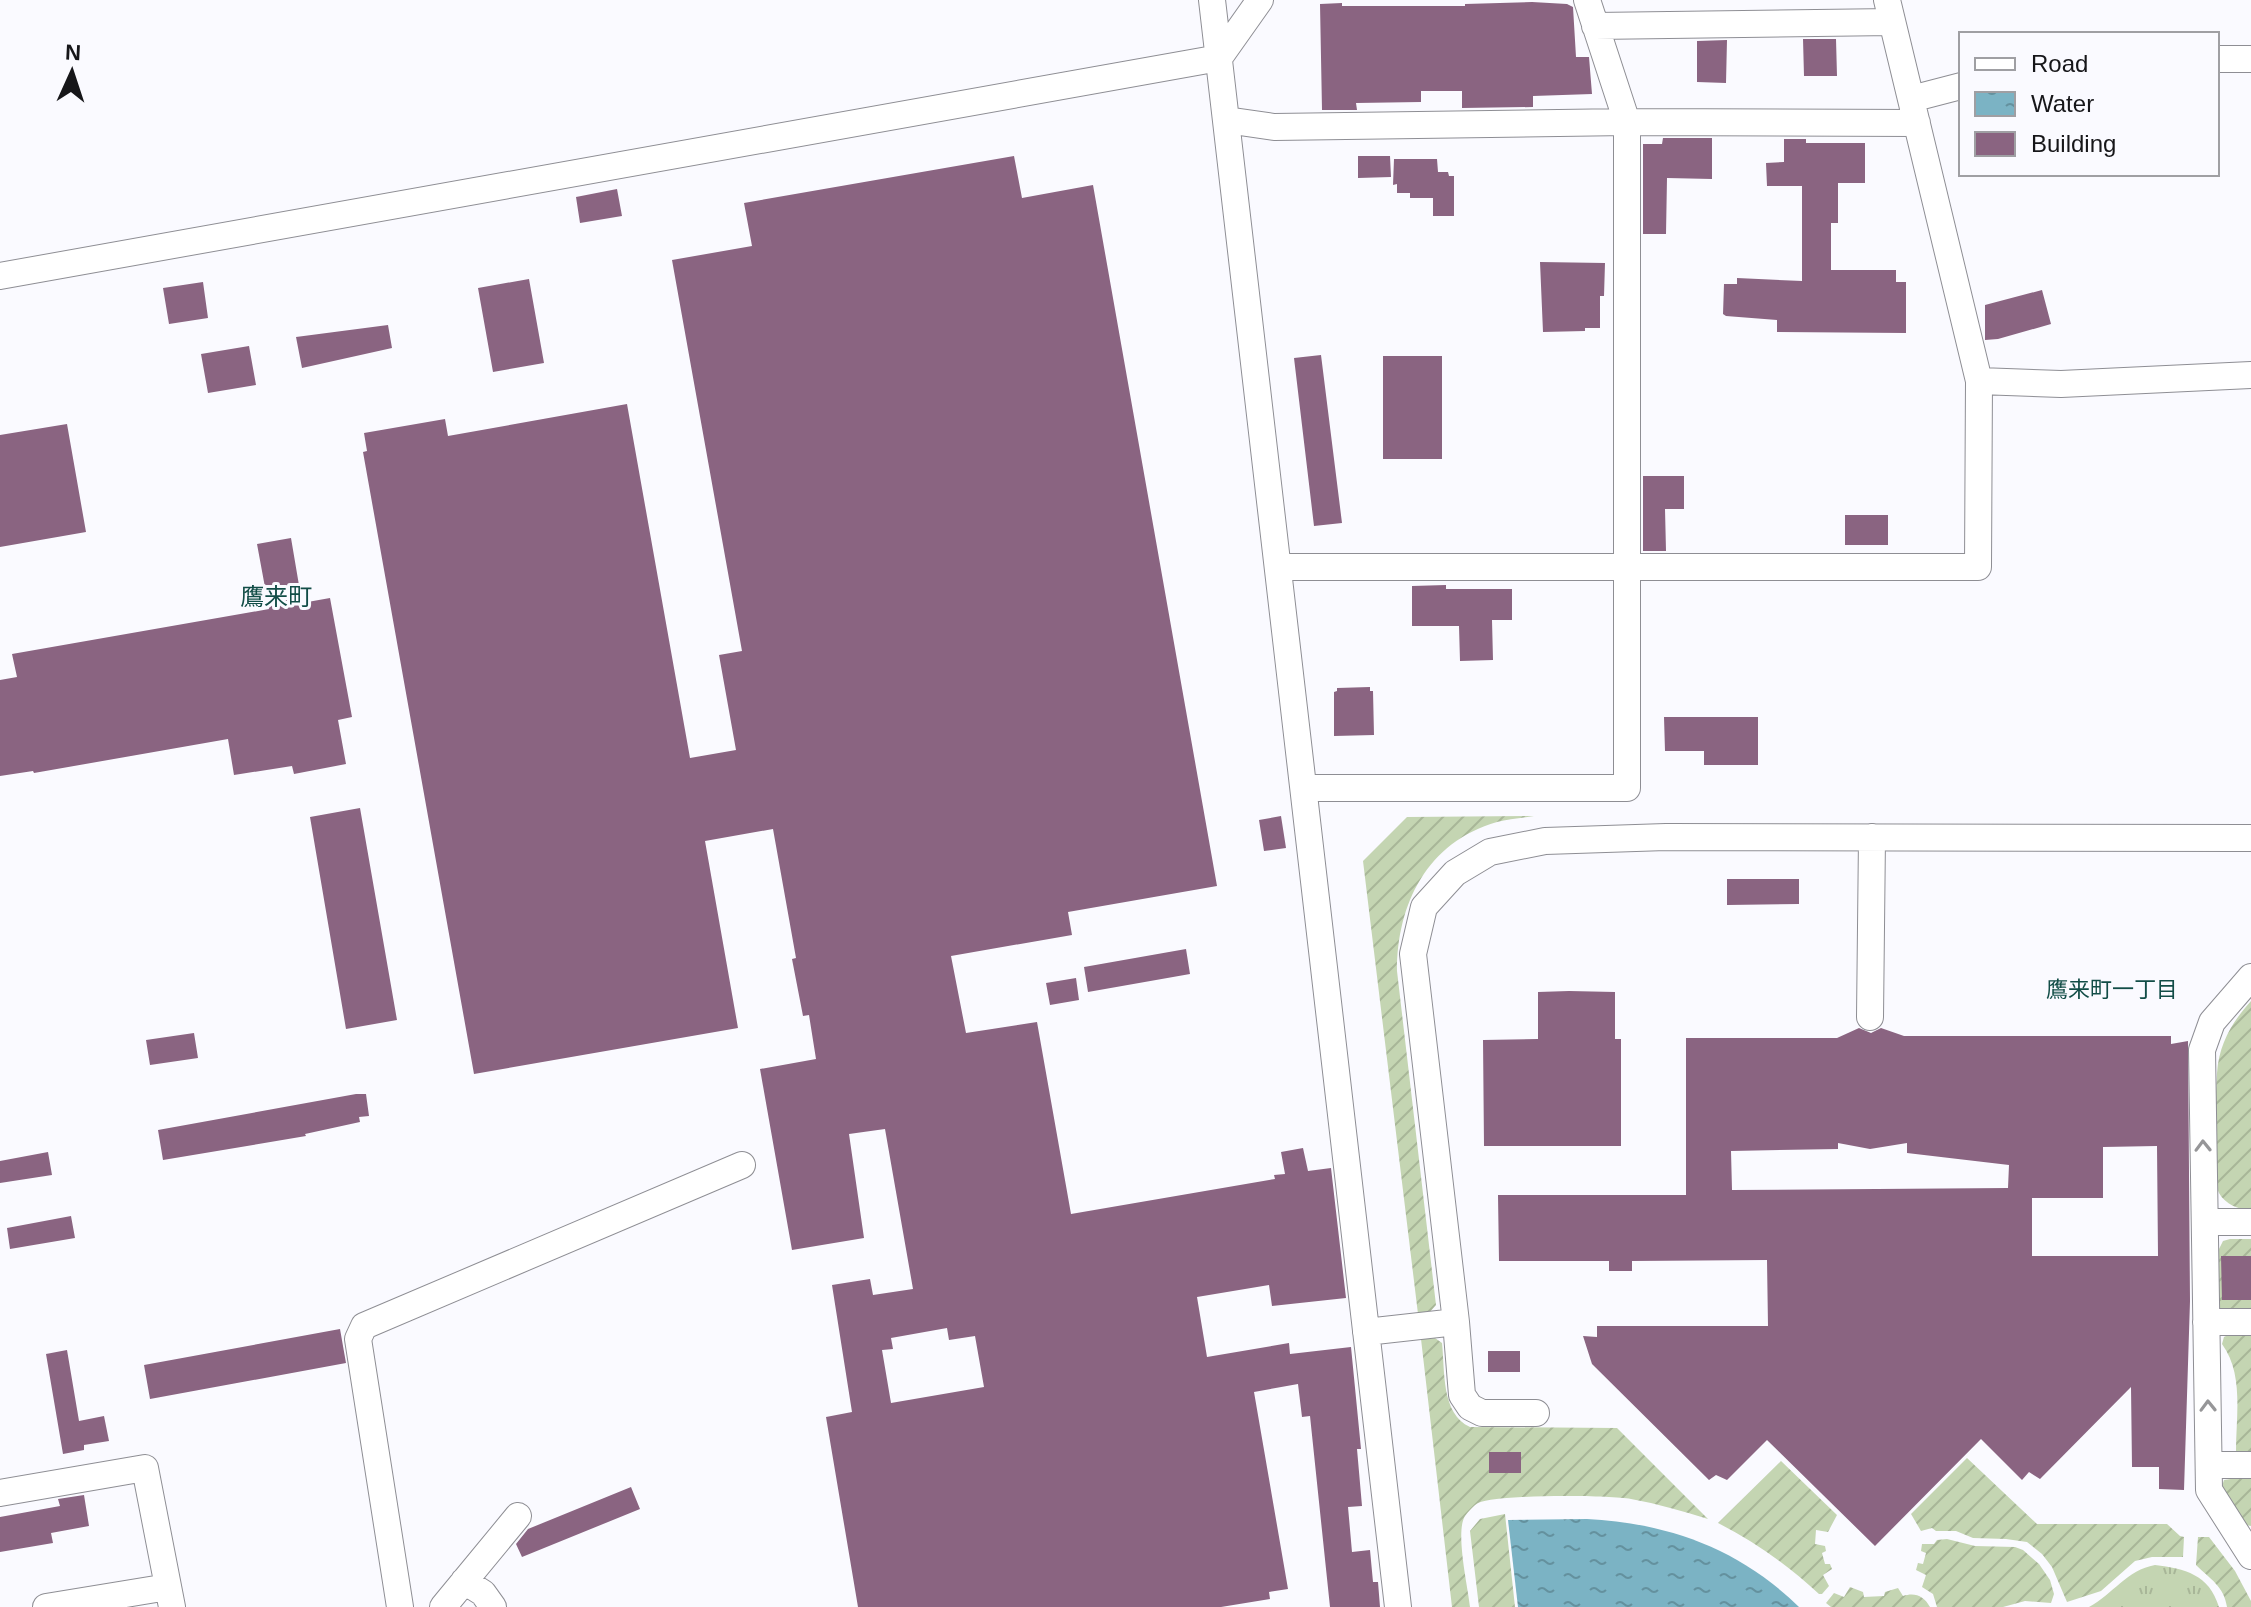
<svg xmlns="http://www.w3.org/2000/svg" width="2251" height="1607" font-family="Arial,'Noto Sans JP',sans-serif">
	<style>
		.grass { fill: url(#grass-tufts) }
		.garden { fill: url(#garden-furrows) }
		.water { fill: url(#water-ripples) }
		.building { fill: #8a6481; fill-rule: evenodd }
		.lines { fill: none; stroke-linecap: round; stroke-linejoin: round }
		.minor-casing { stroke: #8e8e94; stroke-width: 28 }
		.minor { stroke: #fff; stroke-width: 26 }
		.oneway { stroke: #969698 }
		.labels { text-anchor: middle; stroke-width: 6; stroke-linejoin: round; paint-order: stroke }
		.neighbourhood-label { font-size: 22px; fill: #124d47; stroke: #fafaff }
		.quarter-label { font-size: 24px; fill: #124d47; stroke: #fafaff }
	</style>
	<defs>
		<pattern id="grass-tufts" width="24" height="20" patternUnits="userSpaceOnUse" patternTransform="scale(2)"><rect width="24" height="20" fill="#c4d5b2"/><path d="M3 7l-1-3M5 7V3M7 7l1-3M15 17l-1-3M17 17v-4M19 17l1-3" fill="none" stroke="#a8b698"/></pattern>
		<pattern id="garden-furrows" width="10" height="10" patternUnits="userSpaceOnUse" patternTransform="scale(2)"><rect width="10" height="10" fill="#c4d5b2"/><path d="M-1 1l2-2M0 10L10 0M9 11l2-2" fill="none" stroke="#a8b698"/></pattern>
		<pattern id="water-ripples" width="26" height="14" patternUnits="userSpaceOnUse" patternTransform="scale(2)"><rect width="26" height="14" fill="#7bb3c4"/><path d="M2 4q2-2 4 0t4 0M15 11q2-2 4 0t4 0" fill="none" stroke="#64919e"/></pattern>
	</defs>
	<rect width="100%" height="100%" fill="#fafaff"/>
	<path class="grass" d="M2155 1565C2185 1569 2209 1574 2219 1607H2089C2113 1594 2127 1570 2155 1565Z"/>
	<path class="garden" d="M1534 816C1521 818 1508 819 1497 822 1427 842 1397 904 1397 971L1436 1305 1429 1313 1418 1314 1363 861 1407 817Z
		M2251 1001V1210C2239 1210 2225 1204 2219 1193 2210 1176 2216 1096 2217 1073 2219 1044 2232 1022 2251 1001Z
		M2230 1239H2251V1314L2221 1311 2217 1306 2218 1251 2223 1241Z
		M2230 1334 2251 1336V1455H2239L2236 1451C2236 1416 2244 1374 2222 1344L2224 1337Z
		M1435 1338 1442 1343C1445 1371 1441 1414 1470 1427L1617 1428 1708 1519C1683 1511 1658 1504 1631 1499 1607 1495 1499 1494 1478 1503 1473 1506 1468 1512 1465 1516 1455 1532 1468 1587 1470 1607H1452L1421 1339Z
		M1967 1458 2037 1524H2167L2180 1536 2184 1537 2183 1557H2152L2135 1561 2101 1591 2067 1602 2052 1567 2042 1554 2027 1542 2006 1539 1973 1538 1956 1531H1936L1932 1528 1921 1531 1911 1514Z
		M1781 1461 1837 1515 1828 1532 1816 1530 1815 1544 1825 1546 1826 1551 1822 1553 1825 1564H1830L1832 1569 1823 1575 1829 1586 1822 1594H1819C1788 1565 1755 1542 1718 1523Z
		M2251 1476V1526L2246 1525 2221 1489 2224 1480Z
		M1505 1514 1515 1607H1479L1470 1531 1480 1519Z
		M2198 1537H2209L2235 1571 2251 1601V1607H2227C2224 1586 2210 1579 2196 1565Z
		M1947 1539 1975 1546 2015 1547 2023 1550 2039 1564 2050 1580 2054 1594 2051 1603 2025 1601 2003 1607H1937L1933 1594 1922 1587 1926 1575 1916 1570 1918 1563 1923 1564 1926 1553 1921 1551 1922 1544H1934L1937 1540Z
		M1850 1587 1863 1592 1864 1597 1884 1596 1885 1592 1898 1588 1903 1596C1915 1592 1924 1596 1930 1607H1831L1826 1603 1834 1593 1844 1597Z"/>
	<path class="water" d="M1587 1519C1668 1523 1740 1549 1799 1607H1518L1508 1520Z"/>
	<path class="building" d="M1532 2 1567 4 1573 7 1576 57H1589L1592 94 1533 96V107L1462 108V91H1421V102L1356 103 1357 110H1322L1320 4 1342 3V6H1465V4Z
		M1803 39H1836L1837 76H1804Z
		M1727 40 1726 83 1697 82V41Z
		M1663 138H1712V179L1667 178 1666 234H1643V144H1662Z
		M1784 139H1806V143H1865V183H1838V223H1831V270H1896V282H1906V333L1777 332V320L1726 316 1723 314 1724 284H1737V278L1802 281V186H1767L1766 163 1784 162Z
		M1014 156 1022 198 1093 185 1217 886 1068 912 1072 935 951 956 966 1033 1037 1022 1071 1214 1275 1179 1274 1175 1285 1174 1281 1152 1303 1148 1308 1171 1331 1168 1346 1298 1272 1306 1269 1285 1197 1297 1207 1357 1289 1343 1290 1354 1351 1347 1361 1449H1357L1362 1506 1348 1507 1352 1552 1370 1550 1373 1582H1378L1380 1607H1330L1310 1416 1302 1417 1298 1384 1254 1392 1288 1589 1269 1592 1270 1599 1221 1607H858L826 1417 852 1412 832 1285 870 1279 873 1295 913 1289 885 1129 849 1134 864 1238 792 1250 760 1069 816 1059 809 1015 803 1016 792 959 796 958 773 829 705 841 738 1028 474 1074 363 452 367 451 364 433 445 419 448 436 627 404 690 758 736 750 719 655 742 651 672 260 752 246 744 203ZM947 1328 949 1340 975 1336 984 1387 891 1403 882 1350 893 1349 891 1338Z
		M1358 156H1390L1391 177 1358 178Z
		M1394 159H1437L1438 172H1448L1449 176H1454V216H1433V198H1410V193H1397V184L1393 185Z
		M617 189 622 216 580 223 576 197Z
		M1540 262 1605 263 1604 296H1600V328H1585V331L1543 332Z
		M529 279 544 363 493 372 478 288Z
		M203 282 208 318 169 324 163 288Z
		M2042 290 2051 324 1998 339 1985 340V305Z
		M388 325 392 348 302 368 296 337Z
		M249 346 256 385 208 393 201 354Z
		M1321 355 1342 523 1314 526 1294 358Z
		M1383 356H1442V459H1383Z
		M67 424 86 532 0 547V435Z
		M1643 476H1684V509H1665L1666 551H1643Z
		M1845 515H1888V545H1845Z
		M291 538 302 603 330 598 352 717 338 720 346 764 294 774 292 766 234 775 228 739 34 773 33 771 0 776V680L17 677 12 654 269 609 257 544Z
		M1446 585V589H1512V620H1492L1493 660 1460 661 1459 626H1412V586Z
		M1370 687V691H1373L1374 735 1334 736V692L1337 691V688Z
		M1664 717H1758V765H1704V751H1665Z
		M360 808 397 1020 346 1029 310 817Z
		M1281 816 1286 848 1264 851 1259 820Z
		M1727 879H1799V904L1727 905Z
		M1186 949 1190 974 1088 992 1084 967Z
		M1076 978 1079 1000 1050 1005 1046 983Z
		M1569 991 1615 992V1039H1621V1146H1484L1483 1040 1538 1039V992Z
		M1859 1028 1871 1033 1881 1028 1904 1036H2171V1044L2188 1041 2190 1301 2184 1490 2159 1489V1467H2132L2131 1387 2040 1479 2029 1472 2022 1480 1981 1439 1875 1546 1767 1440 1727 1480 1716 1475 1709 1480 1592 1364 1583 1336 1597 1337V1326H1768L1767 1260 1632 1261V1271H1609V1261H1499L1498 1195H1686V1038H1837ZM1838 1143 1870 1149 1907 1143V1153L2009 1165 2008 1188 1732 1190 1731 1151 1838 1149ZM2157 1146 2158 1256H2032V1198H2103V1147Z
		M194 1033 198 1058 150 1065 146 1040Z
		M356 1094H366L369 1116 359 1117 360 1122 305 1134 306 1136 163 1160 158 1130Z
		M48 1152 52 1175 0 1183V1161Z
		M71 1216 75 1238 10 1249 7 1228Z
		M2221 1256H2251V1300H2222Z
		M340 1329 346 1363 150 1399 144 1365Z
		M67 1350 79 1421 104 1416 109 1441 84 1445V1450L63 1454 46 1354Z
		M1488 1351H1520V1372H1488Z
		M1489 1452H1521V1473H1489Z
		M631 1487 640 1509 522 1557 516 1544 528 1529Z
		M84 1495 89 1526 51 1533 53 1543 0 1552V1517L60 1506 58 1499Z"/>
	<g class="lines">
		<g class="minor-casing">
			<path id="minor" d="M1212 0 1398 1607
				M1595 26 1892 22
				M2217 59H2251
				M1911 99 1961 86
				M1226 120 1274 127 1627 122 1917 123
				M0 276 1219 58 1260 0
				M1979 381 2061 384 2251 375
				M1279 567H1978L1979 381 1887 0
				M1304 788H1627V122L1587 0
				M2251 977 2212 1022 2202 1050 2209 1490 2251 1556
				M1870 1017 1872 837
				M2205 1222H2251
				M2206 1322H2251
				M1366 1332 1456 1322
				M1536 1413H1482L1470 1407 1462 1395 1456 1322 1413 954 1424 907 1455 873 1490 852 1545 841 1666 837 2251 838
				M2209 1465H2251
				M0 1493 145 1468 172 1607
				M464 1581 483 1593 493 1607
				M46 1607 168 1587
				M400 1607 358 1339 364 1326 742 1165
				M443 1607 518 1516"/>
		</g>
		<use href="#minor" class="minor"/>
	</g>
	<defs><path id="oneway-chevron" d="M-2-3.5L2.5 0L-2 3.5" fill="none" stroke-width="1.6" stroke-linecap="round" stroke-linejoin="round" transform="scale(2)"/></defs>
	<g class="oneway">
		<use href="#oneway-chevron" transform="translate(2203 1146) rotate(-91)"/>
		<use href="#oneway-chevron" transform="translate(2208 1406) rotate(-91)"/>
	</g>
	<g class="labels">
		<g class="neighbourhood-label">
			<text x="2112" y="997">鷹来町一丁目</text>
		</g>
		<g class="quarter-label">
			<text x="276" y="605">鷹来町</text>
		</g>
	</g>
	<rect x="1959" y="32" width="260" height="144" fill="#fafaff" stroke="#9f9fa3" stroke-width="2"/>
	<rect x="1975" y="58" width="40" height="12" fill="#ffffff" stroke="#9f9fa3" stroke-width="2"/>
	<text x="2031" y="72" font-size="24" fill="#161619">Road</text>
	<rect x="1975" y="92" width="40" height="24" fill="url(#water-ripples)" stroke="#9f9fa3" stroke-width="2"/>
	<text x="2031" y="112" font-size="24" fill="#161619">Water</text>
	<rect x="1975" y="132" width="40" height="24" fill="#8a6481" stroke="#9f9fa3" stroke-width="2"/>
	<text x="2031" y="152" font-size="24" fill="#161619">Building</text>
	<g transform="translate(72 72) rotate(3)" stroke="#fafaff" stroke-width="6" paint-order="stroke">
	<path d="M0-6L14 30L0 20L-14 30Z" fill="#161619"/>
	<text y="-12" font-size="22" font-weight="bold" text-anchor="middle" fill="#161619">N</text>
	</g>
</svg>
